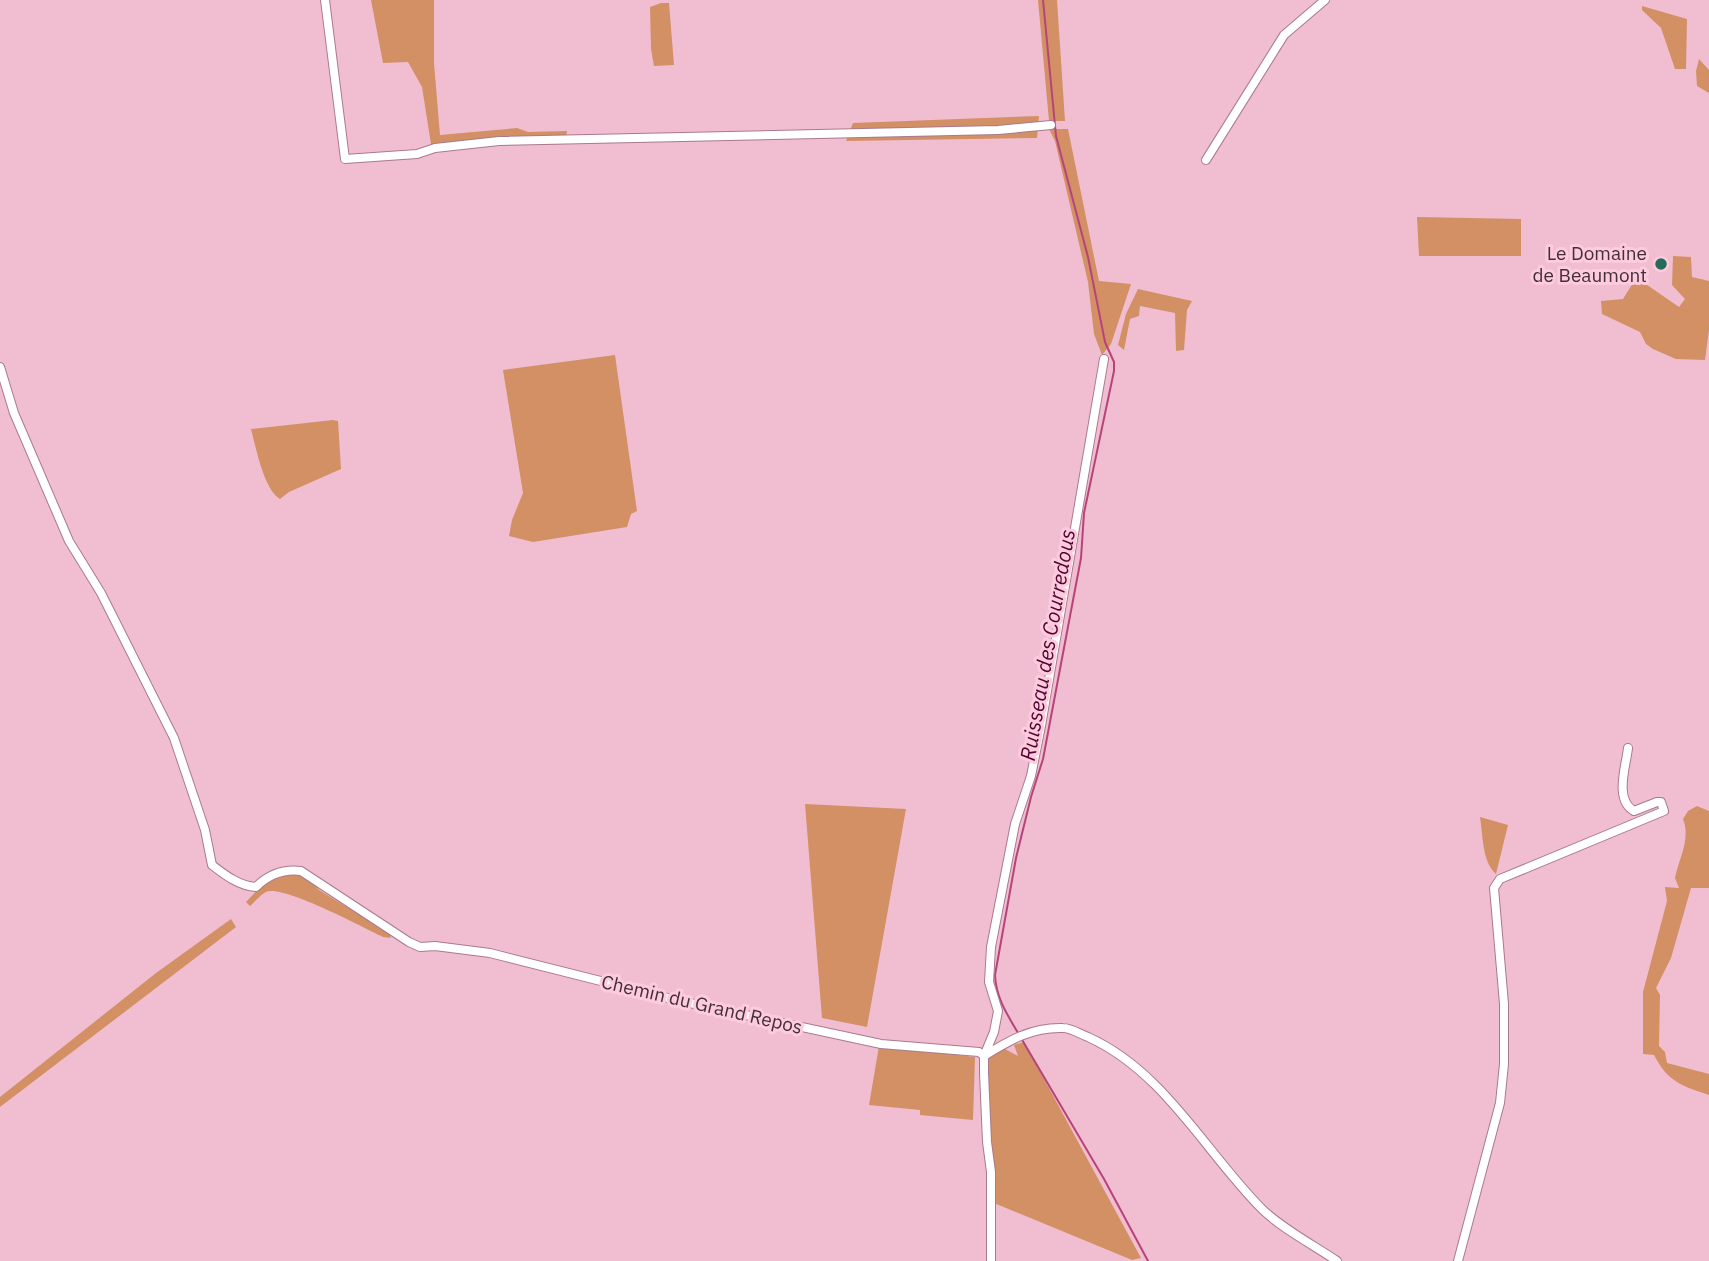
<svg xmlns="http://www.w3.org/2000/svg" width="1709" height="1261" font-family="'IBM Plex Sans',sans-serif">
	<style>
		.green { fill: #d29064 }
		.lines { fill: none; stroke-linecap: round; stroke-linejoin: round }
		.stream { stroke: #b8437a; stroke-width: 2 }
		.minor-casing { stroke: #a97a8c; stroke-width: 10 }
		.minor { stroke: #fff; stroke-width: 8 }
		.poi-dot { fill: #286a5a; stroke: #fecbde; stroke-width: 2.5 }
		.labels { text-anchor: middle; stroke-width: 6; stroke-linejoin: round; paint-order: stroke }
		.poi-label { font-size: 19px; fill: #432f37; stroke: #fecbde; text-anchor: end }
		.street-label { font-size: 19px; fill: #432f37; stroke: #fecbde }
		.water-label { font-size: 21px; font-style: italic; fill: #52042f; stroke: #fecbde }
	</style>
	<rect width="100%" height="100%" fill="#f1bed1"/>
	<path class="green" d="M371 0H434V63L440 135 517 128 528 132 567 131 565 144 435 147 431 144 422 87 408 62 383 63Z
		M1038 0H1057L1065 121H1049Z
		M661 3H669L674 65 654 66 651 49 650 7Z
		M1642 6 1687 19 1686 69H1675L1661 28 1642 10Z
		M1699 59 1709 70V93L1697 86 1696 71Z
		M1039 116 1037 138 846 141 853 123Z
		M1049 129H1068L1099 281 1131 284 1111 344 1102 355 1094 334 1088 282 1055 141Z
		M1417 217 1521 219V256H1419Z
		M1673 256 1691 257 1692 277 1709 281V330L1705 360 1676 359 1653 349 1646 344 1640 332 1602 314 1601 301 1623 299 1633 283 1640 280 1679 307 1685 299 1672 285Z
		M1138 289 1192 301 1187 310 1184 350 1176 351 1175 313 1140 306 1139 316 1130 319 1124 350 1118 345 1126 314Z
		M615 355 637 511 631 514 627 527 533 542 509 536 512 520 523 493 503 370Z
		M333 420 338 421 341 469 289 492 280 499C264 490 256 448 251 429Z
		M805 804 906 809 867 1027 822 1018Z
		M1697 806 1709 811V888H1691L1671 958 1656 988 1660 995 1659 1046 1665 1052 1667 1063 1709 1074V1095C1682 1086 1668 1082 1654 1055L1643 1054V992L1667 901 1665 887 1679 888 1675 878C1679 858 1691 839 1683 819L1688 811Z
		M1480 817 1508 825 1496 874C1482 862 1483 835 1480 817Z
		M301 874 310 880 319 890 389 933 391 938 383 937C364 928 282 884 266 892 261 894 255 902 250 906L246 902C268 879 268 876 301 874Z
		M231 919 236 927 0 1107V1097L156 973Z
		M1024 1042 1141 1258 1132 1260 994 1203 988 1121V1056L1003 1048 1018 1056 1014 1045Z
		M879 1046 975 1057 973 1120 920 1115V1110L869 1105Z"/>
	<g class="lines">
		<path class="stream" d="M1018 1033C1007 1014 996 998 995 975L1016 858 1031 797 1043 759 1081 558 1084 513 1114 371V362L1105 342 1088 257 1056 136 1043 0
			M1021 1038 1104 1179 1148 1261"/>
		<g class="minor-casing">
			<path id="minor" d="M325 0 345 159 417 154 435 148 499 141 998 130 1051 125
				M1206 160 1284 35 1325 0
				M0 367 14 413 69 541 101 593 174 738 205 830 212 865C225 875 239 886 256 887 268 875 284 869 301 871L409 942 420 947 435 946 490 953 676 1000 881 1044 979 1052 984 1056
				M984 1056C1010 1040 1032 1027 1063 1028 1071 1028 1080 1034 1088 1037 1164 1071 1206 1153 1262 1209 1281 1228 1315 1246 1337 1261
				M991 1261V1172L987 1142 984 1073V1056L994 1032 998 1011 989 982 991 947 1015 824 1031 776 1041 726 1104 359
				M1458 1261 1500 1103 1504 1064V1004L1494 888 1500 879 1664 811 1661 802H1657L1634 811C1614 800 1626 766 1628 748"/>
		</g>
		<use href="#minor" class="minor"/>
	</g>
	<circle class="poi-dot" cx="1661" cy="264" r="7"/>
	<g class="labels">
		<g class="poi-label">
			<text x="1647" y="260">Le Domaine<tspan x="1647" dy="22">de Beaumont</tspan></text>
		</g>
		<g class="street-label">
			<text transform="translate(702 1004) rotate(13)" y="7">Chemin du Grand Repos</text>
		</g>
		<g class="water-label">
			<text transform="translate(1048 645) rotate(-80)" y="7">Ruisseau des Courredous</text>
		</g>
	</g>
</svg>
